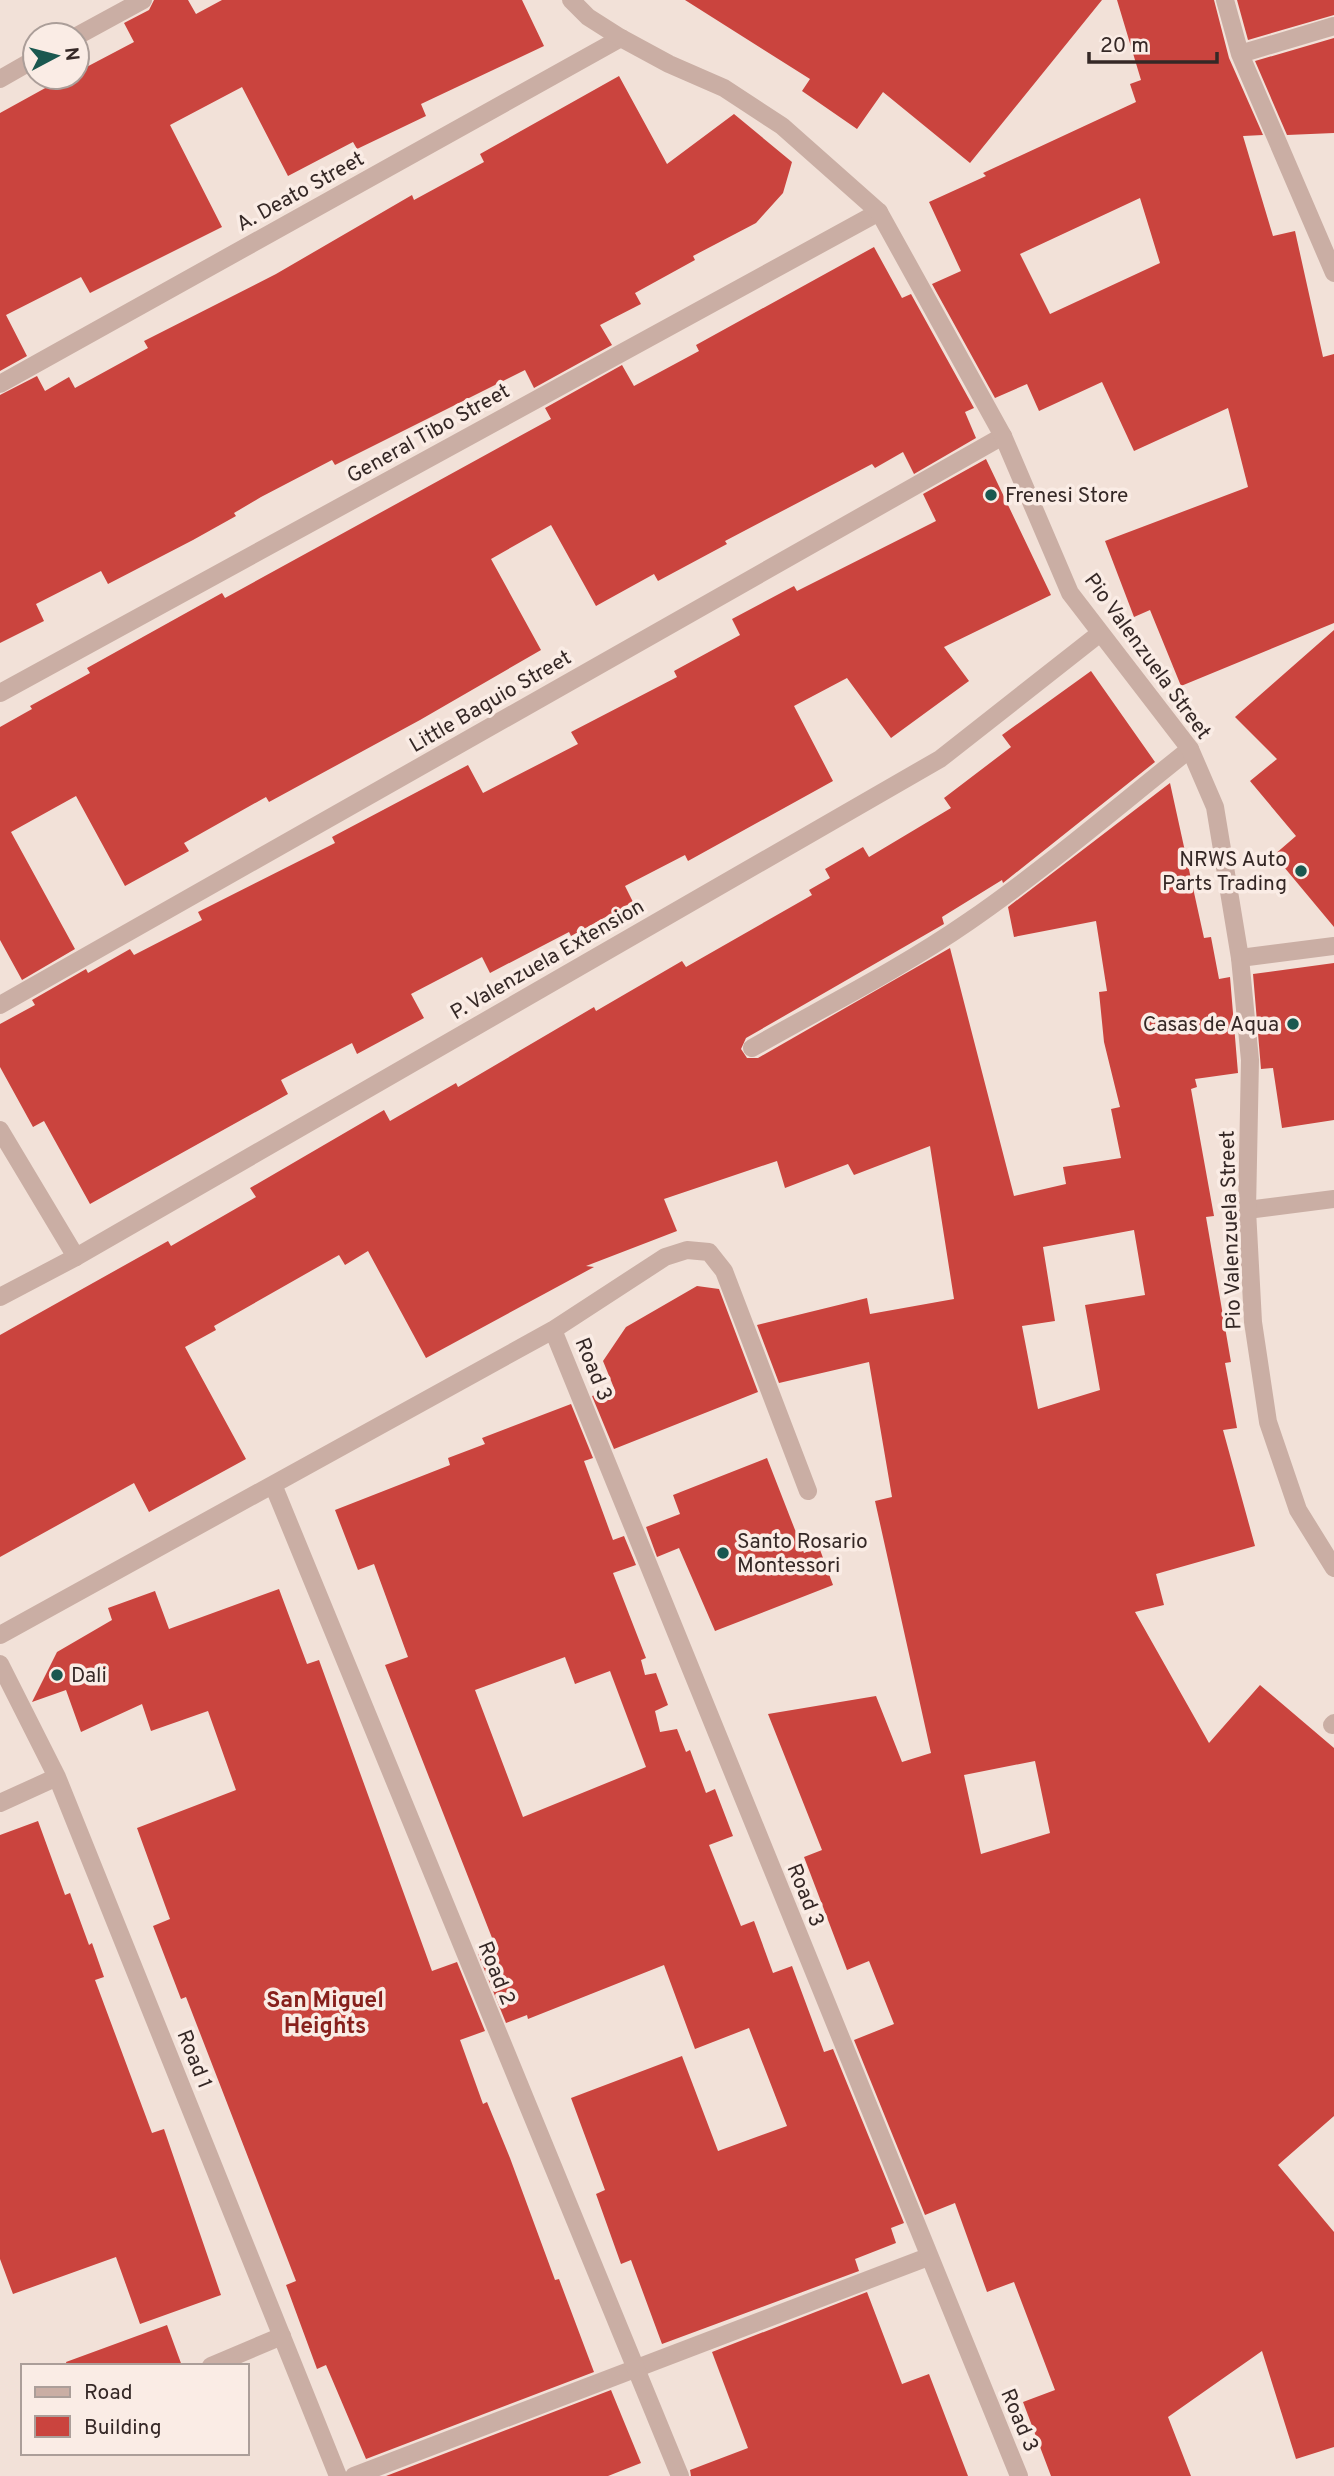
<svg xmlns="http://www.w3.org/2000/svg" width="1334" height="2476" font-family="Overpass,sans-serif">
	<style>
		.building { fill: #ca443e; fill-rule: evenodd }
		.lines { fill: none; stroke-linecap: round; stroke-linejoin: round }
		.service { stroke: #caaea4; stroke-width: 18 }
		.minor { stroke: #caaea4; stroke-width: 18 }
		.tertiary { stroke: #caaea4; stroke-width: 18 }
		.poi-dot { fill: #1a5850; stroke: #faece5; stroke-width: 2.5 }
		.labels { text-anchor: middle; stroke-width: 7; stroke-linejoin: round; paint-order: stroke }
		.street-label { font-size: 21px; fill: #352826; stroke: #faece5 }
		.poi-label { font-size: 21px; fill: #352826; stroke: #faece5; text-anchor: start }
		.neighbourhood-label { font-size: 23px; font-weight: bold; fill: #87201c; stroke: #faece5 }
	</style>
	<rect width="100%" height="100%" fill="#f2e1d8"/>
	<path class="building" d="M154 0H188L196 14 222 0H522L544 46 421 104 426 116 357 149 353 142 288 176 242 87 170 125 222 227 90 293 81 277 6 315 27 356 0 371V113L58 81 77 77V72L134 42 124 23 149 10Z
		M685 0H1102L970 163 883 92 857 129 802 91 810 79Z
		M1117 0H1214L1229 58 1263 135 1243 136 1273 236 1295 231 1323 357 1334 354V623L1181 686 1150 610 1134 617 1105 541 1248 487 1228 408 1134 451 1102 382 1039 411 1027 384 995 398 932 284 961 271 929 202 986 176 983 173 1136 102 1130 84 1141 80ZM1140 198 1160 263 1050 314 1020 254Z
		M1237 0H1334V15L1248 40Z
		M1334 38V133L1287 135 1255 61Z
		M619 76 667 164 734 114 792 162 783 193 756 223 693 256 695 260 635 293 641 304 600 325 612 345 534 388 525 370 335 465 332 460 261 497 234 513 236 516 193 540 108 584 101 571 36 604 44 621 0 643V395L37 376 45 391 69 377 75 388 148 348 144 341 276 274 412 195 414 200 484 162 480 154Z
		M874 247 902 298 911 294 974 408 965 412 976 438 914 474 903 452 875 468 872 464 725 541 727 544 658 581 654 574 596 606 551 525 491 559 541 650 420 720 269 802 266 797 184 843 189 851 125 886 76 796 11 832 75 949 22 980 0 940V727L32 709 30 706 90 673 87 668 222 593 225 598 551 419 545 408 622 365 634 386 699 351 696 345Z
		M986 459 1051 595 944 647 969 681 891 738 847 678 794 706 833 781 688 861 685 855 625 886 633 902 571 936 569 932 490 973 482 957 411 994 424 1018 357 1054 352 1043 281 1080 288 1094 90 1204 44 1121 33 1127 0 1067V1024L35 1005 32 1000 86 969 88 973 130 949 134 955 202 920 198 912 335 843 332 837 468 765 483 793 578 744 571 732 677 677 674 671 740 635 732 619 794 586 797 591 936 521 923 494Z
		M1334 630V927L1274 855 1296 836 1250 781 1277 759 1235 717Z
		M1091 671 1155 762 1003 883 1002 880 942 917 944 924 746 1038 741 1049 747 1058H758L950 948 1014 1196 1066 1184 1063 1167 1121 1158 1111 1109 1120 1107 1104 1042 1099 992 1107 991 1096 921 1014 937 1008 907 1170 783 1204 938 1211 937 1219 979 1230 977 1238 1073 1195 1079 1197 1087 1191 1089 1214 1216 1206 1217 1231 1362 1225 1363 1237 1428 1223 1430 1255 1546 1156 1574 1164 1605 1135 1612 1209 1743 1260 1685 1334 1748V2116L1278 2165 1334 2232V2447L1296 2459 1262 2351 1168 2417 1191 2476H1051L1023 2402 1055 2390 1014 2282 987 2292 955 2203 925 2215 854 2040 894 2024 869 1961 847 1970 804 1857 822 1850 768 1714 876 1696 902 1762 931 1753 875 1501 892 1497 869 1362 779 1383 757 1325 867 1298 870 1314 954 1299 930 1146 854 1175 848 1164 785 1188 777 1161 664 1199 677 1231 586 1266 594 1267 426 1358 368 1251 345 1265 339 1255 214 1326 216 1330 185 1347 246 1459 149 1512 134 1483 0 1557V1335L168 1241 171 1246 256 1197 250 1188 384 1110 390 1121 456 1083 458 1087 594 1007 596 1011 682 961 686 967 812 895 809 890 830 878 825 869 863 847 869 857 951 808 944 798 1011 747 1002 735ZM1134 1230 1145 1295 1085 1305 1100 1390 1038 1409 1022 1326 1055 1321 1043 1247ZM1035 1761 1050 1833 981 1854 964 1775Z
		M1334 963V1120L1282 1128 1273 1068 1261 1069 1253 974Z
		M697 1286 719 1289 758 1392 614 1449 592 1396 614 1388 603 1361 626 1327Z
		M571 1404 593 1458 584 1461 613 1540 624 1536 636 1565 613 1573 646 1658 641 1660 645 1675 656 1673 668 1705 655 1711 660 1732 677 1729 686 1752 690 1750 706 1793 715 1789 733 1836 709 1845 741 1926 754 1921 773 1973 792 1966 824 2052 833 2049 904 2223 891 2228 896 2243 855 2259 859 2271 662 2344 631 2260 621 2264 596 2194 605 2190 571 2098 682 2056 718 2151 787 2126 749 2028 695 2049 664 1965 528 2019 527 2015 506 2023 478 1954 496 1948 385 1665 408 1657 374 1564 358 1570 335 1510 450 1465 448 1458 485 1444 482 1438ZM565 1657 575 1684 610 1671 646 1767 523 1817 475 1690Z
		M767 1458 804 1553 819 1547 833 1585 715 1631 679 1548 657 1557 646 1527 680 1514 673 1495Z
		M279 1589 307 1664 319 1660 432 1971 457 1962 485 2031 460 2040 483 2104 487 2102 510 2158 555 2280 559 2279 594 2372 366 2459 326 2365 317 2369 286 2285 296 2281 186 1997 181 1999 153 1926 170 1919 137 1828 236 1790 208 1711 151 1731 142 1704 81 1732 66 1690 32 1702 57 1652 112 1620 108 1608 155 1591 169 1629Z
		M38 1821 65 1895 70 1893 89 1945 92 1943 104 1977 95 1980 152 2133 164 2129 221 2295 140 2324 116 2257 13 2294 0 2259V1835Z
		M867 2292 902 2384 929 2374 968 2476H691L690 2470 748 2448 712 2352Z
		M167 2325 182 2366H67L66 2362Z
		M611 2390 641 2463 608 2476H386Z"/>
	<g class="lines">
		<path class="service" d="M752 1048C824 1007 900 969 968 922 1045 869 1117 807 1190 749
			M1332 1725 1334 1723
			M211 2366 282 2336
			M354 2476 928 2257"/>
		<path class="minor" d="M1225 0 1240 54 1334 273
			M77 36 143 0
			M1240 54 1334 26
			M0 79 35 59
			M0 384 621 38
			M0 693 879 212
			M1240 958 1334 946
			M0 1005 1003 436
			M0 1130 76 1257
			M1247 1210 1334 1199
			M553 1330 1019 2476
			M274 1487 680 2476
			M0 1635 553 1330 665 1257 687 1250 709 1252 724 1271 808 1491
			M0 1664 57 1777 338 2476
			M0 1803 57 1777"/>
		<path class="tertiary" d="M571 0 588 17 621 38 669 64 724 88 782 126 879 212 1003 436 1070 593 1190 749 1215 807 1240 958 1250 1060 1247 1210 1253 1322 1268 1422 1298 1510 1334 1568
			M0 1297 76 1257 940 759 1099 634"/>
	</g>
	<g class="poi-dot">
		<circle cx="991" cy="495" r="7"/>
		<circle cx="1301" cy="871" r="7"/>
		<circle cx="1293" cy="1024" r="7"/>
		<circle cx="723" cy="1553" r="7"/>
		<circle cx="57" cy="1675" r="7"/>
	</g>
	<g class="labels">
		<g class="street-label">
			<text transform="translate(300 191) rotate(-29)" y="7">A. Deato Street</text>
			<text transform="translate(428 433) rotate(-29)" y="7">General Tibo Street</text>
			<text transform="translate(1148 656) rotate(54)" y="7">Pio Valenzuela Street</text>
			<text transform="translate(490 701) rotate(-30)" y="7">Little Baguio Street</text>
			<text transform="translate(547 959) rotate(-30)" y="7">P. Valenzuela Extension</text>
			<text transform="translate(1230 1230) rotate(-92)" y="7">Pio Valenzuela Street</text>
			<text transform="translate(594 1369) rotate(68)" y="7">Road 3</text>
			<text transform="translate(806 1895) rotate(68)" y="7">Road 3</text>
			<text transform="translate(497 1973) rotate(68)" y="7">Road 2</text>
			<text transform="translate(195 2059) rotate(68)" y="7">Road 1</text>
			<text transform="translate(1020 2420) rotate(67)" y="7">Road 3</text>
		</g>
		<g class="poi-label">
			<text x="1005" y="502">Frenesi Store</text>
			<text x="1287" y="866" text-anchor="end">NRWS Auto<tspan x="1287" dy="24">Parts Trading</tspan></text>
			<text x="1279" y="1031" text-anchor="end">Casas de Aqua</text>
			<text x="737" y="1548">Santo Rosario<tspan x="737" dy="24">Montessori</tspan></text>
			<text x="71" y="1682">Dali</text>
		</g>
		<g class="neighbourhood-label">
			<text x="325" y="2007">San Miguel<tspan x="325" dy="26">Heights</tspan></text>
		</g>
	</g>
	<rect x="21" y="2364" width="228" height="91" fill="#faece5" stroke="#ab9e99" stroke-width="2"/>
	<rect x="35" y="2387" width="35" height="10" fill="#caaea4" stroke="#ab9e99" stroke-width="2"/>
	<text x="84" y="2399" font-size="21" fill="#352826">Road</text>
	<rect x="35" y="2416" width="35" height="21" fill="#ca443e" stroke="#ab9e99" stroke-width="2"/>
	<text x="84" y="2434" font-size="21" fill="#352826">Building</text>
	<g transform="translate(56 56) rotate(83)"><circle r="33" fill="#faece5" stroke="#ab9e99" stroke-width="2"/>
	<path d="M0-5L12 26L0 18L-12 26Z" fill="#1a5850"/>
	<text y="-10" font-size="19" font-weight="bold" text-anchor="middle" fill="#352826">N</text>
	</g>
	<path d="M1089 52v10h128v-10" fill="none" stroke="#352826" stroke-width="3.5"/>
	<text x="1100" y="52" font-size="21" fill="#352826" stroke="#faece5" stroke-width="5" paint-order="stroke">20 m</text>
</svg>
